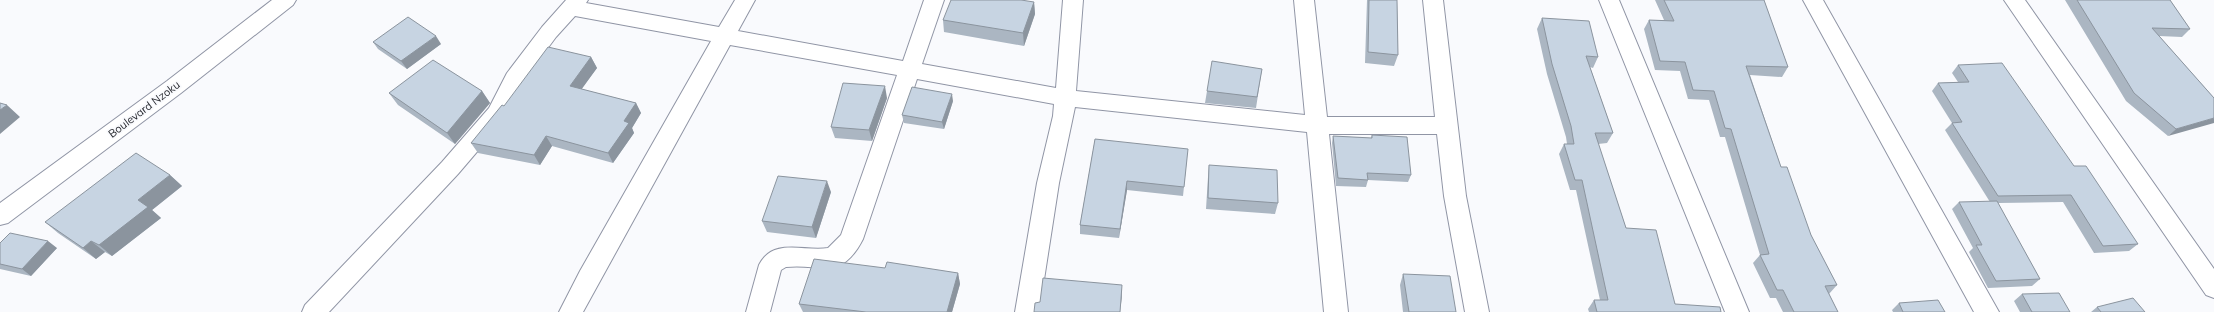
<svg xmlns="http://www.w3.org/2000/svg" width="2214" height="312" font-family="Mulish,sans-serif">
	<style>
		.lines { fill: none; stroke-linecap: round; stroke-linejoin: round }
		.street-casing { stroke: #9095a5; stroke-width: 2 }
		.secondary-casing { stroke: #9095a5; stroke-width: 2 }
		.street { fill: #fff; fill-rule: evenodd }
		.secondary { fill: #fff; fill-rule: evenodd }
		.wall { fill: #abb6c2 }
		.shaded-wall { fill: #8b949e }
		.building { fill: #c7d4e2; stroke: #8b949e }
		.labels { text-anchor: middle; stroke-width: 3.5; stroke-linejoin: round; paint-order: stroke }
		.street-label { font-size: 11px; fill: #26282e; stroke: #f9fafd }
	</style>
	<rect width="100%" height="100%" fill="#f9fafd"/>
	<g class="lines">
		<g class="street-casing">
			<path id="street" d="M566 0H588L586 3 719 27 735 0H755L738 31 903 61 924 0H944L922 64 1056 88 1063 0H1083L1076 91 1305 115 1294 0H1314L1327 117H1435L1423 0H1443L1466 196 1489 312H1465L1444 196 1437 134H1329L1348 312H1324L1307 132 1075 107 1059 183 1039 312H1015L1037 183 1053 116 1054 104 917 79 863 239C841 282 821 263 786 267L781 270 770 312H746L759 265C773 237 804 252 828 248L841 235 897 75 730 45 583 312H559L580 271 711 41 575 16 556 37 522 83 505 119 458 174 329 312H302L305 305 442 162 489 108 507 73 542 27Z
				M1599 0H1619L1749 312H1725Z
				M1803 0H1823L1999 312H1974Z
				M2004 0H2025L2214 269V298L2206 295Z"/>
		</g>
		<g class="secondary-casing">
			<path id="secondary" d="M272 0H296L293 5 181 93 8 223 0 225V203L167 81Z"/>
		</g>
		<use href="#street" class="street"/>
		<use href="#secondary" class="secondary"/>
	</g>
	<path class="wall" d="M1367 0H1397L1398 55 1394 66 1365 63Z
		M1655 0H1764L1788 67 1782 77 1750 75 1781 167 1811 235 1837 285 1829 294 1838 312H1783L1776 298H1770L1753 263 1760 255 1725 137H1720L1709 100 1688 99 1680 71 1655 70 1644 29 1649 20H1664Z
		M2065 0H2170L2190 29 2182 37 2159 36 2214 98 2168 136 2126 101Z
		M1034 2 1035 14 1024 46 944 32 943 20Z
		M1542 18 1598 57 1593 68 1590 67 1613 133 1607 143 1598 144 1626 228 1675 304 1721 312H1589L1588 309 1594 300H1600L1576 190H1570L1559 154 1564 144H1567L1566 137 1547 74 1537 29Z
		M373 42 441 44 407 69 378 49Z
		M591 57 597 68 581 89 636 103 641 113 632 128 634 133 613 163 552 146 540 165 478 153 471 143 504 106Z
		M1958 65 2074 166 2138 244 2129 251 2094 253 2063 202 1998 203 2040 279 2032 286 1988 288 1969 252 1973 248 1952 209 1959 202H1990L1945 130 1952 123 1932 91 1938 83 1958 82 1952 73Z
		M1262 69 1256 108 1205 103 1207 91Z
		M482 91 490 103 455 144 398 105 389 93Z
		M887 98 872 141 835 138 831 127Z
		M953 101 944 129 904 123 902 115Z
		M1372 135 1411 175 1408 182 1368 180 1366 187 1336 186 1332 143 1333 136 1371 138Z
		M1095 139 1187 158 1183 196 1127 190 1119 238 1080 234V225Z
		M1209 165 1278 203 1275 214 1206 209 1208 177Z
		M170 175 182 186 152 210 161 218 112 256 105 252 96 259 58 233 45 222Z
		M831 192 816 238 767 232 762 221Z
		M0 243 57 248 31 276 0 269Z
		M885 268 958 273 960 284 952 312H803L799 304Z
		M1403 274 1456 312H1403L1400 285Z
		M2022 294 2070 312H2020L2014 301Z
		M1899 303 1945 312H1893L1892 310Z
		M2097 307 2145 312H2091Z"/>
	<path class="shaded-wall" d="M1034 2 1035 14 1024 46 1023 33Z
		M436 36 441 44 407 69 401 61Z
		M591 57 597 68 576 97 570 86Z
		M885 86 887 98 872 141 869 130Z
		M482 91 490 103 455 144 447 133Z
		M952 94 953 101 944 129 942 122Z
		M636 103 641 113 632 128 634 133 613 163 608 153 624 121Z
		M7 105 20 117 0 134V110Z
		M2214 118V123L2168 136 2176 129Z
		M546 136 552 146 540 165 534 155Z
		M170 175 182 186 152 210 161 218 112 256 99 245 138 200Z
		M827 181 831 192 816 238 812 227Z
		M1127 181V190L1119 238 1120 229Z
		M48 241 57 248 31 276 22 269Z
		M91 241 105 252 96 259 83 248Z
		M958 273 960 284 952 312H947Z
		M1122 285V296L1120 312Z"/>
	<path class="building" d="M951 0H1021L1034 2 1023 33 943 20Z
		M1369 0H1397L1398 55 1368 52Z
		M1664 0H1764L1788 67 1746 66 1781 167H1787L1811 235 1837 285 1825 286 1838 312H1794L1783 290H1777L1760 255 1769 254 1731 129 1725 128 1714 91 1693 90 1685 62 1660 61 1649 20 1674 21Z
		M2077 0H2170L2190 29 2152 28 2214 98V118L2176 129 2134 93Z
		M408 17 436 36 401 61 373 42Z
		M1542 18 1589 21 1598 57 1586 56 1613 133H1595L1626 228 1656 230 1675 304 1720 307 1721 312H1597L1594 300H1608L1582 180H1575L1564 144H1574L1571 126 1552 64Z
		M548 47 591 57 570 86 636 103 624 121 629 123 608 153 546 136 534 155 471 143 502 105 504 106Z
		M433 60 482 91 447 133 389 93Z
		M1212 61 1262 69 1257 97 1207 91Z
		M2002 63 2074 166H2086L2138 244 2103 246 2071 195 1998 196 1952 123 1962 122 1938 83 1969 82 1958 65Z
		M843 83 885 86 869 130 831 127Z
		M912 87 952 94 942 122 902 115Z
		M0 103 7 105 0 110Z
		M1372 135 1407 137 1411 175 1367 173 1368 180 1338 178 1333 136 1372 138Z
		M1095 139 1188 149 1184 187 1127 181 1120 229 1080 225Z
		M136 153 170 175 138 200 148 207 99 245 91 241 83 248 45 222Z
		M1209 165 1277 170 1278 203 1208 198Z
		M778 176 827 181 812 227 762 221Z
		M1997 201 2040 279 1996 281 1976 245H1982L1959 202Z
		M10 233 48 241 22 269 0 264V243Z
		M814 259 885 268 887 262 958 273 947 312H866L799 304Z
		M1403 274 1450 276 1456 312H1409Z
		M1043 278 1122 285 1120 312H1034L1035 303 1040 302Z
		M2059 293 2070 312H2032L2022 294Z
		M2133 298 2145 312H2101L2097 307Z
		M1938 300 1945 312H1903L1899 303Z"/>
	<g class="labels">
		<g class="street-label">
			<text transform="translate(144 109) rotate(-37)" y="4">Boulevard Nzoku</text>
		</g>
	</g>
</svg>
